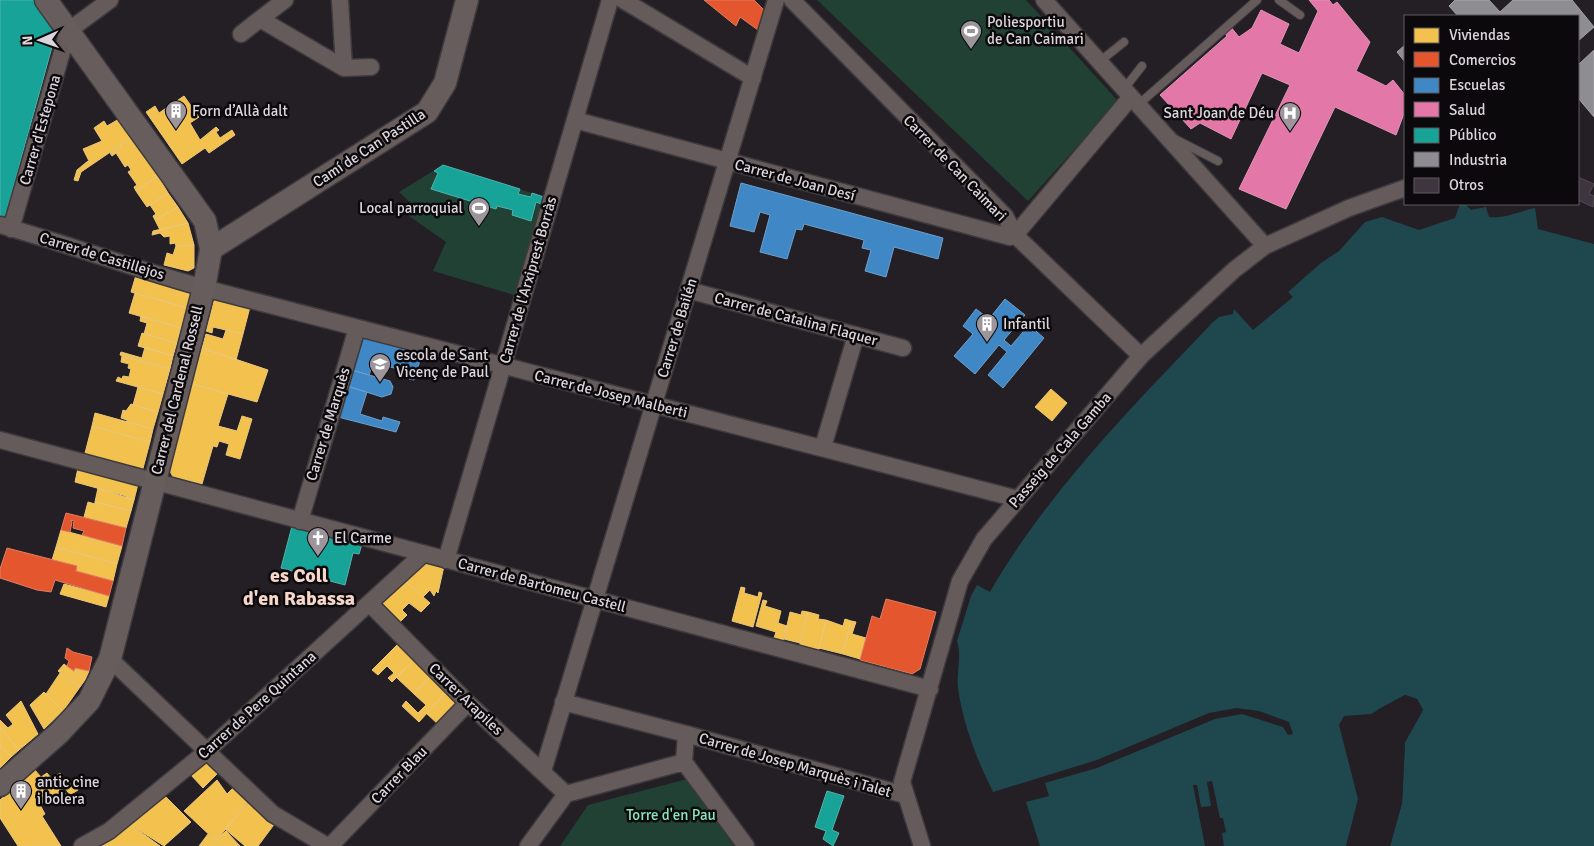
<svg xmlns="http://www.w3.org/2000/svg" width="1594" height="846" font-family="Signika,sans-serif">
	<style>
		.green { fill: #214134 }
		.water { fill: #1e474e }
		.pier { fill: #241f24 }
		.homes { fill: #f2c14e; stroke: #ebc779 }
		.shops { fill: #e4572e; stroke: #e27d62 }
		.schools { fill: #3f88c5; stroke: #6e9fcc }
		.health { fill: #e377a8; stroke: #e194b8 }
		.public { fill: #17a398; stroke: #52b2ac }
		.industry { fill: #8d8d92; stroke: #a5a3a8 }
		.building { fill: #3f3540; stroke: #4f4b4f }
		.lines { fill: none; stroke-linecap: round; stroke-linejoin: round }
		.lane-casing { stroke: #3d393d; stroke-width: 10 }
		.street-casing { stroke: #3d393d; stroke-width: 19 }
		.secondary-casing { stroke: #3d393d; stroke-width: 25 }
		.lane { stroke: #655b5a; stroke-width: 8 }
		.street { stroke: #655b5a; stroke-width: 16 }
		.secondary { stroke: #675d5c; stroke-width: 22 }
		.labels { text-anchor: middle; stroke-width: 5; stroke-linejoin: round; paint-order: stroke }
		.poi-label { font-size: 15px; fill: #dcd6dc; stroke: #0c090c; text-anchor: start }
		.street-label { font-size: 15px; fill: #dcd6dc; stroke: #0c090c }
		.park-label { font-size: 15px; fill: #84e8bc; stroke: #0c090c }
		.district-label { font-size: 20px; font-weight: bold; fill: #f7d7ca; stroke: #0c090c }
	</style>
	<rect width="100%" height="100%" fill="#241f24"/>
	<path class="green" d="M817 0H1026L1118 101 1028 201Z
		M443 165 544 197 514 295 433 271 446 242 402 211 411 203 399 192Z
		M687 779 734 846H560L588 805Z"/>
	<path class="water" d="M1460 204H1465L1471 210 1486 207 1489 217C1504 219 1520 211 1535 208L1538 229 1594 244V846H1390L1402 803 1405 742 1423 710 1417 699 1405 695 1371 714 1344 716 1339 725 1358 799 1346 846H1224L1222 833 1226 832 1223 818H1220L1212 781 1207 782 1211 806 1201 807 1197 785H1193L1205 846H1040L1026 802 1049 796 1045 783 1097 768 1215 719 1242 714 1283 727 1288 735 1293 734 1289 722 1259 711 1236 708 1209 713 1097 760 993 792C977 760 963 724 958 688 956 673 962 657 957 641L971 596 977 585 990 592C1048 491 1133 406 1213 322L1219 317 1233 314 1234 309 1253 330 1293 297 1288 292 1321 263 1339 251 1365 222 1382 217 1419 230 1455 218Z"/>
	<path class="pier" d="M1405 695 1417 699 1423 710 1405 742 1402 803 1390 846H1388L1400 803 1402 741 1421 710 1415 701 1406 697 1377 712V710Z"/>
	<path class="homes" d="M184 96 199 117 190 123 200 140 216 127 219 130 216 132 220 138 232 130 235 135 209 153 205 148 182 164 146 112 155 106 159 113Z
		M119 119 131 138 81 172 78 181 74 180 77 170 88 161 90 163 83 149 102 141 94 128 104 121 107 126Z
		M131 138 158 176 136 191 134 187 137 185 128 172 131 170 128 165 125 167 116 153 112 156 110 153Z
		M158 176 168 193 147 207 136 191Z
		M168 193 178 207 155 220 153 216 156 214 150 205Z
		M178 207 188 223 160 230 155 220Z
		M188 223 194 245 176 246 175 243 170 244V236L164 237 160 233 152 235 153 231Z
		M194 245V268L188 271 164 265 167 253 173 255 176 246Z
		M136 275 191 290 187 308 131 292Z
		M135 293 187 308 181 328 129 313Z
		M215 297 250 307 243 334 213 327 212 333 206 331Z
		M141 316 181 328 177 343 144 334 147 323 140 321Z
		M226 330 243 334 236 360 202 348 206 334 223 339Z
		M142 333 177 343 173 356 138 346Z
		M145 347 173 356 170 369 120 355 121 352 142 358Z
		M202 348 268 370 257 402 192 384Z
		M122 356 170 369 163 394 116 381 118 377 122 379 123 376 129 377 131 369 128 368 129 364 121 362Z
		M192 384 228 394 218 426 237 431 242 416 252 419 240 459 226 455 229 444 219 441 217 447 213 446 202 484 173 477 169 469Z
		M138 387 163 394 158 412 133 405Z
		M1051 389 1067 403 1052 421 1035 407Z
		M131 404 158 412 153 429 127 422V420L121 418 123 410 126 411Z
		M95 413 153 429 150 442 92 426Z
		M92 426 150 442 142 472 84 457Z
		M78 468 138 484 134 500 125 498 126 496 75 482Z
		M98 488 134 500 131 511 95 502Z
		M88 502 95 504V502L131 511 126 528 84 517Z
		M61 530 122 546 117 564 56 547Z
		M56 547 117 564 113 581 76 571 77 566 52 560Z
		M426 561 444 566 438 593 436 591 434 596 430 590 423 597 405 581Z
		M405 581 430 603 421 612 409 603 402 610 407 615 400 622 380 603Z
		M64 584 109 596 106 607 60 594Z
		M741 587 745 588 744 593 758 597 759 592 762 593 753 627 732 621Z
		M763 600 767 601 765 606 781 611 778 623 787 626 782 644 773 641 776 632 756 626Z
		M802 611 808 612 800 643 784 639 790 612 801 615Z
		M808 612 819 615 818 619 826 620 818 653 799 648Z
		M845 619 851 621 843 654 819 648 826 620 843 626Z
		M851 621 856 622 852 634 866 638 860 659 843 654Z
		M398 644 414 660 392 682 388 678 394 673 387 666 378 675 372 670Z
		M414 660 431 675 414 694 396 677Z
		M64 664 85 680 80 687 58 671Z
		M75 668 89 671 85 680 74 671Z
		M60 673 80 687 63 711 46 694Z
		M431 675 447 691 419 722 402 706 406 701 418 713 426 705 414 694Z
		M447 691 461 704 440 726 426 713Z
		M44 692 63 711 44 729 30 705Z
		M21 701 38 734 19 750 0 728V720L8 728 13 724 6 715Z
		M0 728 19 750 11 757 0 745Z
		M0 745 11 757 0 768Z
		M208 757 220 771 203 788 190 774Z
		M34 769 41 777 47 773 52 779 60 773 67 783 71 780 78 790 70 795 63 785 61 788 66 795 58 801 53 794 40 805 45 814 42 816 61 846H18L0 818V800Z
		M217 780 227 794 234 787 249 801 216 841 184 811Z
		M164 795 191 822 164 846 131 825Z
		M250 801 276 822 258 846H245L225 829Z
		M131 825 160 846H97Z
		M226 831 240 846H199L208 834 216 841Z"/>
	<path class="shops" d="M704 0H754L764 10 758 30 740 17 736 26Z
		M66 513 126 528 122 546 82 535 84 531 73 528 74 521 70 520 72 522 70 532 61 530Z
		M7 548 77 566 76 571 113 581 109 596 55 580 51 592 37 590 0 578V569Z
		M886 599 936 612 920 669 912 674 860 660 872 616 880 619Z
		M67 648 73 652 92 657 89 671 75 668 74 671 67 666 69 661 65 658Z"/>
	<path class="schools" d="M741 183 943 238 938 259 894 247 886 277 865 271 871 250 862 248 864 240 804 224 802 230 796 229 787 259 760 252 770 215 760 212 754 232 730 226Z
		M1005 299 1025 315 1004 340 1011 346 1029 325 1044 338 1003 388 988 375 1007 352 999 345 975 374 954 356 973 334 963 326 976 309 989 319Z
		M362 338 422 354 414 380 409 379 411 372 373 363 369 375 352 370Z
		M352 370 390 381 393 387 391 394 382 397 347 386Z
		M347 386 367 392 360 414 382 421 383 417 400 422 396 432 338 417Z"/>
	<path class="health" d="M1309 0H1329L1333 5 1337 2 1370 42 1356 71 1386 86 1393 80 1405 95V111L1396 135 1335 107 1286 209 1239 189 1290 85 1262 73 1231 139 1200 123 1191 129 1160 95 1227 36 1223 31 1230 26 1239 37 1252 28 1261 10 1289 24 1280 44 1299 53 1318 11Z"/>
	<path class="public" d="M0 0H34L57 29 5 217 0 216Z
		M443 165 520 189 518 194 531 197 532 193 544 197 541 204 536 202 531 221 512 215 513 210 497 206 496 209 431 189 438 173 434 171Z
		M292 526 362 544 359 554 353 553 345 585 281 568Z
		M827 791 844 796 832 830 839 833 833 846 823 839 826 831 815 827Z"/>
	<path class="industry" d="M1455 0H1489L1500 12 1513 0H1572L1594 27 1578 41V16H1458L1449 6Z
		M1405 45V62L1397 52Z
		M1594 50V117L1578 98V65Z"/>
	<path class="building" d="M1578 177 1594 184 1589 194 1594 196 1593 207 1578 200Z"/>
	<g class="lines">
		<g class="lane-casing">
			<path id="lane" d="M1279 0 1300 15
				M1099 62 1124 42
				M1124 89 1142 66
				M1138 105 1257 0
				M1175 139 1218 161"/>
		</g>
		<g class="street-casing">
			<path id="street" d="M285 0 260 19 344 68 340 0
				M623 0 753 78
				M792 0 1005 216 1015 235 1141 356
				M1044 0 1265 246
				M241 34 260 19
				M344 68 371 67
				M575 120 1010 237 1015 235
				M0 225C70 245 138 270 208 289 477 361 749 427 1018 499
				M11 229 68 31 110 0
				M1015 235 1131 97
				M688 290 903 348
				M0 440 930 689
				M823 447 856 335
				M300 521 357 328
				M446 560 610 0
				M369 603 468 703 566 794
				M110 659 273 814 327 846
				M563 702 686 734 684 762
				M686 734 905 795
				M684 762 746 846
				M543 771 776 0
				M82 846 109 831 207 751 423 554
				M330 846 468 703
				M528 846 566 794 684 762
				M922 846 902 782 960 581 984 539 1141 356 1234 270 1265 246 1349 208 1405 188"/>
		</g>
		<g class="secondary-casing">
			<path id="secondary" d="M211 249 427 112 445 83 467 0
				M0 785 59 733 89 701 110 659 204 288 211 249 205 221 46 0"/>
		</g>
		<use href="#lane" class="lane"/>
		<use href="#street" class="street"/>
		<use href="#secondary" class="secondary"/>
	</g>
	<defs>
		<g id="stadium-pin" transform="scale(1.125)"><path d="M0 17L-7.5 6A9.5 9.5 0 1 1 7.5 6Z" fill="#9c969c" stroke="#0c090c"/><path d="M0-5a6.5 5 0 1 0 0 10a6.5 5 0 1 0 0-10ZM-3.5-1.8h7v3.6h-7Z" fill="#fff"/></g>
		<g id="building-pin" transform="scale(1.125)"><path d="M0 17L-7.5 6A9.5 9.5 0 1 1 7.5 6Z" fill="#9c969c" stroke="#0c090c"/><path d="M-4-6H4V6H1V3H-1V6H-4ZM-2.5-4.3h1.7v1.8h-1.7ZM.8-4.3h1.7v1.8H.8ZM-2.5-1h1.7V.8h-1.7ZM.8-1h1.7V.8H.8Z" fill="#fff"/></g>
		<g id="hospital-pin" transform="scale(1.125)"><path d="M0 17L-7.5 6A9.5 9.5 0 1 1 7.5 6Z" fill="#9c969c" stroke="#0c090c"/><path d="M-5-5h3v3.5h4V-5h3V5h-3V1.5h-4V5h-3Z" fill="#fff"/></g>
		<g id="school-pin" transform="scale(1.125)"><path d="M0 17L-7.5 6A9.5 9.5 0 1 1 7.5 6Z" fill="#9c969c" stroke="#0c090c"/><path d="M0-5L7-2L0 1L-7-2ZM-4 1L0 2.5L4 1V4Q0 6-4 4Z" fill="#fff"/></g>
		<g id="church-pin" transform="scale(1.125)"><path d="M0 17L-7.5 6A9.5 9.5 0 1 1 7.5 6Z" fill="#9c969c" stroke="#0c090c"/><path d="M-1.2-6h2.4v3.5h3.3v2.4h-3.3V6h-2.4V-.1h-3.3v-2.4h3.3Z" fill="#fff"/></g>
	</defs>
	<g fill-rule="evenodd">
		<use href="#stadium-pin" x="971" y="31"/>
		<use href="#building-pin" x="176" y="111"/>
		<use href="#hospital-pin" x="1290" y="113"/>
		<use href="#stadium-pin" x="479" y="208"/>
		<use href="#building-pin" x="987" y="324"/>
		<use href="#school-pin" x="380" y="364"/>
		<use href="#church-pin" x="318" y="538"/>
		<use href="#building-pin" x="21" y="791"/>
	</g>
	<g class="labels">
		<g class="poi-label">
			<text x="987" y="27">Poliesportiu<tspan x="987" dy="17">de Can Caimari</tspan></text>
			<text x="192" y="116">Forn d’Allà dalt</text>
			<text x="1274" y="118" text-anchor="end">Sant Joan de Déu</text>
			<text x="463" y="213" text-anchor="end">Local parroquial</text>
			<text x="1003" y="329">Infantil</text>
			<text x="396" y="360">escola de Sant<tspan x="396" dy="17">Vicenç de Paul</tspan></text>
			<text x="334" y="543">El Carme</text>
			<text x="37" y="787">antic cine<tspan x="37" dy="17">i bolera</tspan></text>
		</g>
		<g class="street-label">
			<text transform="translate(40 130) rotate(-74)" y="5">Carrer d'Estepona</text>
			<text transform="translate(369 148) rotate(-33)" y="5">Camí de Can Pastilla</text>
			<text transform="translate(955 168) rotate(46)" y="5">Carrer de Can Caimari</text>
			<text transform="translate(795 180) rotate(15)" y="5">Carrer de Joan Desí</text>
			<text transform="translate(102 256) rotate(17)" y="5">Carrer de Castillejos</text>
			<text transform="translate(528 280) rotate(-74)" y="5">Carrer de l'Arxiprest Borràs</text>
			<text transform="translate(796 319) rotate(15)" y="5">Carrer de Catalina Flaquer</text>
			<text transform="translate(677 328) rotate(-73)" y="5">Carrer de Bailén</text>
			<text transform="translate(177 390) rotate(-76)" y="5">Carrer del Cardenal Rossell</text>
			<text transform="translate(611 394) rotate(14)" y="5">Carrer de Josep Malberti</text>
			<text transform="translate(328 424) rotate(-73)" y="5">Carrer de Marquès</text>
			<text transform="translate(1060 450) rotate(-49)" y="5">Passeig de Cala Gamba</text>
			<text transform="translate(542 585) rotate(15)" y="5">Carrer de Bartomeu Castell</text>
			<text transform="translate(466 699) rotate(44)" y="5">Carrer Arapiles</text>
			<text transform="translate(257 705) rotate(-42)" y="5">Carrer de Pere Quintana</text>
			<text transform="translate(795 765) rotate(16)" y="5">Carrer de Josep Marquès i Talet</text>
			<text transform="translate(399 775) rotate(-46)" y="5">Carrer Blau</text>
		</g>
		<g class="park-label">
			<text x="671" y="820">Torre d'en Pau</text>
		</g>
		<g class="district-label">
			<text x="299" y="582">es Coll<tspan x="299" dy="23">d'en Rabassa</tspan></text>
		</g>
	</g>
	<rect x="1404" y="15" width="175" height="190" fill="#0c090c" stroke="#5f5b5f"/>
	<rect x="1414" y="28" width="25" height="15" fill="#f2c14e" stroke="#5f5b5f"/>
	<text x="1449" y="40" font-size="15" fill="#dcd6dc">Viviendas</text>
	<rect x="1414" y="52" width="25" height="15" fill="#e4572e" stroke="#5f5b5f"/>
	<text x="1449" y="65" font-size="15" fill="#dcd6dc">Comercios</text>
	<rect x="1414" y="78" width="25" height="15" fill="#3f88c5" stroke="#5f5b5f"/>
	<text x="1449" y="90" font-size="15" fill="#dcd6dc">Escuelas</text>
	<rect x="1414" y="102" width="25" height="15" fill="#e377a8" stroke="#5f5b5f"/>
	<text x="1449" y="115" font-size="15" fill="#dcd6dc">Salud</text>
	<rect x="1414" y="128" width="25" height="15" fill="#17a398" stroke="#5f5b5f"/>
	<text x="1449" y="140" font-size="15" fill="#dcd6dc">Público</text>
	<rect x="1414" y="152" width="25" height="15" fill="#8d8d92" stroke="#5f5b5f"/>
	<text x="1449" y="165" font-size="15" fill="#dcd6dc">Industria</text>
	<rect x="1414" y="178" width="25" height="15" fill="#3f3540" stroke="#5f5b5f"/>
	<text x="1449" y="190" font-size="15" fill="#dcd6dc">Otros</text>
	<g transform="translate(40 40) rotate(268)" stroke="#0c090c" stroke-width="4" paint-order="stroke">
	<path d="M0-4L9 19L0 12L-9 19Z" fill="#dcd6dc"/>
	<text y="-8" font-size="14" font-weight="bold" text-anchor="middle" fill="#dcd6dc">N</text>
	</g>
</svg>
